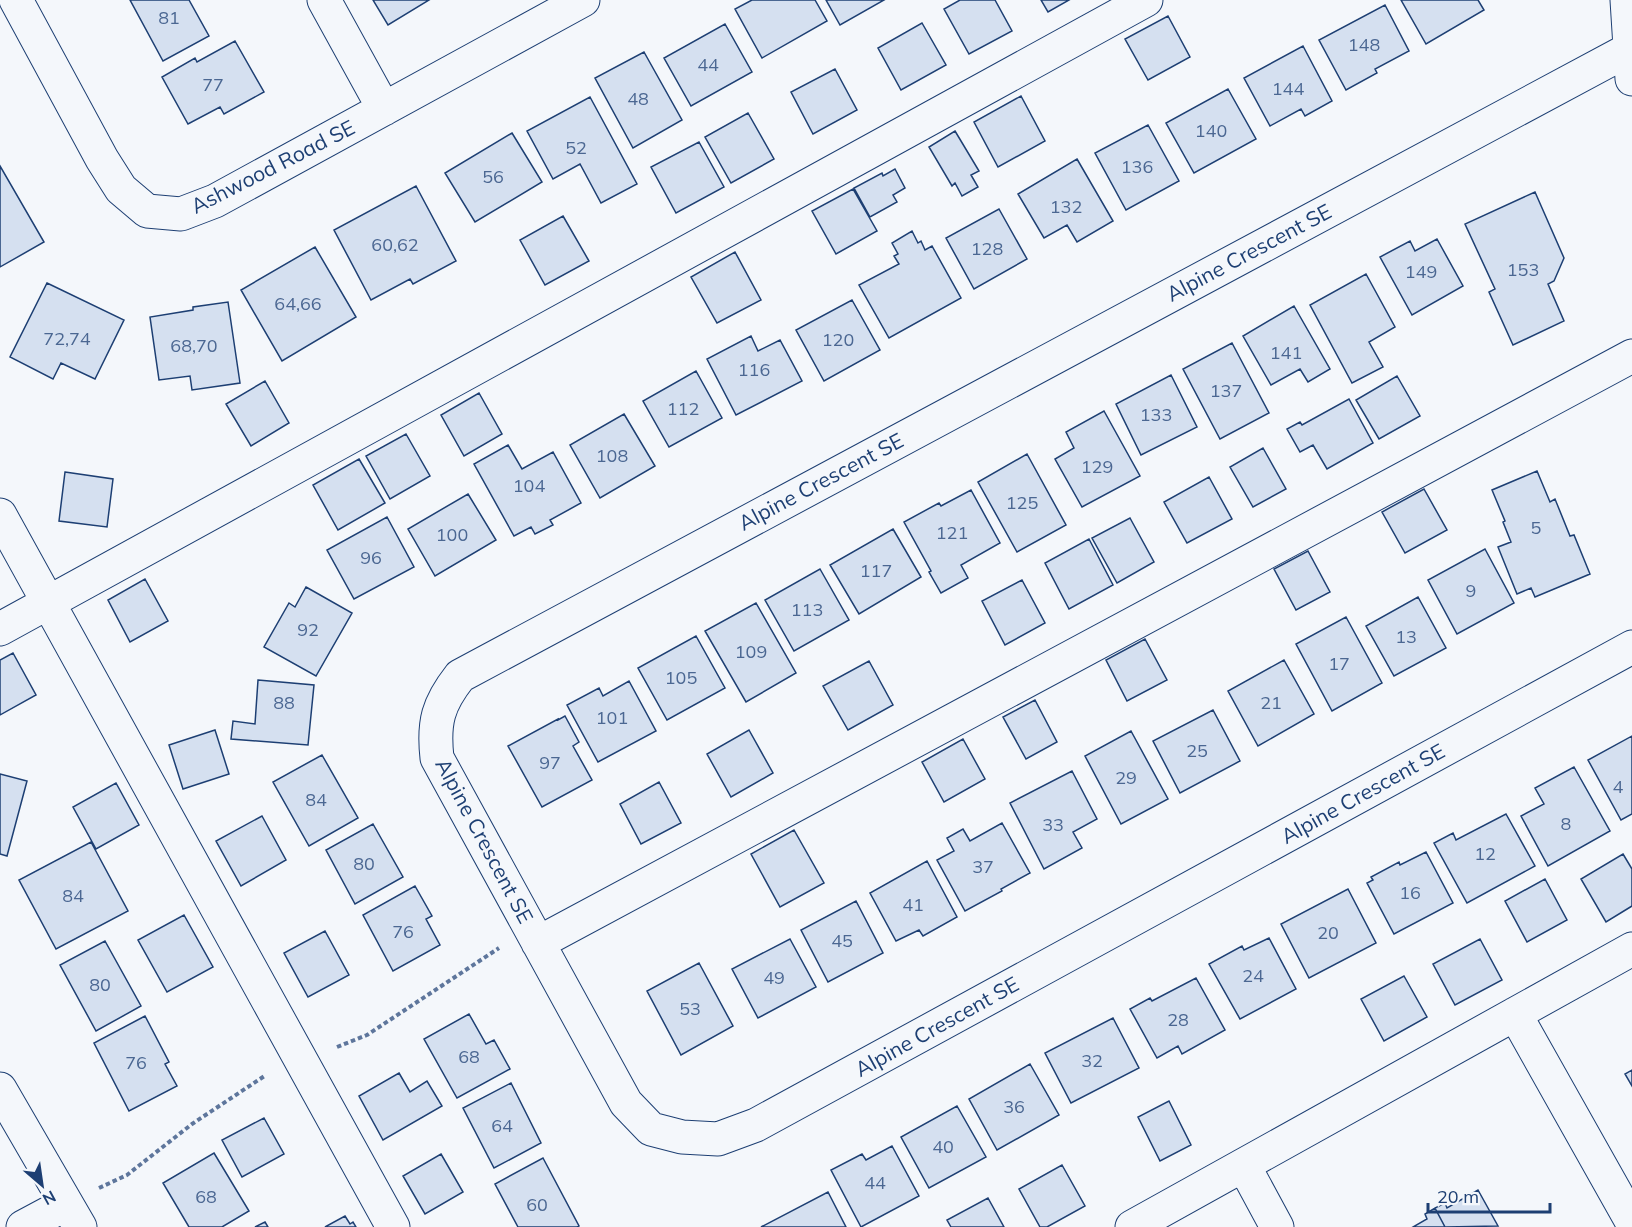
<svg xmlns="http://www.w3.org/2000/svg" width="1632" height="1227" font-family="Mulish,sans-serif">
	<style>
		.building { fill: #d5e0f0; stroke: #1d3f73; stroke-width: 1.5 }
		.lines { fill: none; stroke-linecap: round; stroke-linejoin: round }
		.minor-casing { stroke: #1d3f73; stroke-width: 35 }
		.path { stroke: #5e769c; stroke-width: 4; stroke-dasharray: 4.5 3; stroke-linecap: butt }
		.minor { stroke: #f4f7fb; stroke-width: 33 }
		.labels { text-anchor: middle; stroke-width: 4.5; stroke-linejoin: round; paint-order: stroke }
		.number-label { font-size: 18px; fill: #4b6792 }
		.street-label { font-size: 21px; fill: #1d3f73; stroke: #f4f7fb }
	</style>
	<rect width="100%" height="100%" fill="#f4f7fb"/>
	<path class="building" d="M130 0H189L209 36 163 61Z
		M373 0H429L388 25Z
		M752 0H815L827 21 762 58 735 9Z
		M826 0H884L840 25Z
		M960 0H995L1012 31 969 54 944 9Z
		M1041 0H1069L1048 12Z
		M1401 0H1478L1484 10 1426 44Z
		M1385 5 1409 51 1375 69 1377 73 1346 90 1319 40Z
		M1168 16 1190 57 1148 80 1125 39Z
		M922 23 946 65 901 90 878 48Z
		M725 24 752 72 691 106 664 58Z
		M235 41 264 92 224 114 220 107 188 124 162 77 195 58 197 62Z
		M1303 46 1332 101 1305 116 1301 109 1270 126 1244 78Z
		M644 52 682 120 633 148 595 78Z
		M835 69 857 110 813 134 791 92Z
		M1228 89 1256 139 1194 173 1166 123Z
		M1021 96 1045 141 998 167 974 122Z
		M590 97 637 184 601 203 580 164 553 179 527 131Z
		M748 113 774 159 731 183 705 137Z
		M1148 125 1179 181 1126 210 1095 153Z
		M955 131 979 171 971 175 978 187 962 196 955 183 952 186 929 147Z
		M512 133 542 182 475 222 445 173Z
		M699 142 724 187 676 213 651 167Z
		M1077 159 1113 221 1077 242 1067 225 1044 238 1018 194Z
		M0 166 44 242 0 267Z
		M895 169 905 188 893 195 897 202 870 217 854 188 882 173 883 176Z
		M416 186 456 261 413 284 410 279 371 300 334 230Z
		M853 189 877 231 836 254 812 211Z
		M1535 192 1564 258 1554 281 1548 284 1564 321 1513 345 1489 292 1495 289 1465 224Z
		M999 209 1027 259 974 289 946 238Z
		M563 216 589 261 545 285 520 240Z
		M912 231 918 243 921 241 925 250 932 246 961 298 889 338 859 285 899 264 894 256 898 254 892 243Z
		M1437 239 1463 286 1412 315 1380 257 1410 241 1415 251Z
		M315 247 356 317 282 361 241 290Z
		M735 252 761 300 717 323 691 277Z
		M1366 274 1395 327 1369 342 1383 367 1352 383 1310 305Z
		M47 283 124 320 95 379 61 363 53 379 10 357Z
		M852 300 880 350 824 381 796 330Z
		M228 302 240 383 192 390 190 376 159 380 150 317 193 310V307Z
		M1294 306 1330 369 1308 382 1300 369 1271 385 1243 336Z
		M751 336 758 351 780 340 802 381 736 415 707 359Z
		M1232 343 1269 413 1220 439 1183 369Z
		M696 371 722 418 669 447 643 401Z
		M1171 375 1197 427 1141 455 1116 404Z
		M1397 376 1420 416 1379 439 1356 400Z
		M265 381 289 423 251 446 226 404Z
		M479 393 502 434 464 456 441 415Z
		M1349 399 1373 443 1327 469 1313 445 1300 452 1287 429 1300 422 1302 425Z
		M1104 411 1140 476 1082 507 1055 459 1074 448 1066 432Z
		M624 414 655 466 600 498 570 445Z
		M406 434 430 476 390 499 366 456Z
		M508 445 522 469 553 452 581 503 550 520 553 525 535 534 531 527 514 536 474 464Z
		M1263 448 1286 489 1253 507 1230 467Z
		M1027 454 1066 525 1017 552 978 482Z
		M359 459 385 503 338 530 313 485Z
		M1537 471 1550 502 1555 499 1570 536 1574 535 1590 574 1535 597 1531 588 1517 594 1498 547 1511 542 1503 522 1505 521 1492 490Z
		M65 472 113 479 107 527 59 521Z
		M1209 477 1232 519 1187 543 1164 502Z
		M1424 489 1447 530 1405 553 1382 512Z
		M971 490 1000 543 961 565 968 578 941 593 929 572 931 571 904 522 939 503 941 506Z
		M468 494 496 540 435 576 408 529Z
		M387 517 414 567 354 599 327 550Z
		M1130 518 1154 562 1117 583 1092 538Z
		M893 529 921 577 859 614 830 565Z
		M1089 539 1113 585 1069 609 1045 563Z
		M1485 549 1514 603 1457 634 1428 580Z
		M1308 551 1330 592 1296 610 1274 569Z
		M820 569 849 620 794 651 765 600Z
		M145 579 168 621 130 642 108 600Z
		M1022 580 1045 623 1005 645 982 601Z
		M306 587 352 613 316 676 264 647 289 603 295 607Z
		M1418 597 1446 648 1394 676 1366 626Z
		M756 603 796 673 746 702 705 631Z
		M1346 617 1382 683 1332 711 1296 644Z
		M696 636 725 688 667 720 638 668Z
		M1145 639 1167 680 1127 701 1106 660Z
		M13 653 36 695 0 715V660Z
		M1284 660 1314 714 1258 746 1228 691Z
		M869 661 893 705 848 730 823 686Z
		M258 680 314 685 308 745 231 739 233 721 255 724Z
		M629 681 656 731 598 762 567 705 599 688 603 696Z
		M1035 700 1057 742 1026 759 1003 717Z
		M1213 710 1240 761 1180 793 1153 741Z
		M565 716 579 742 573 746 592 780 542 807 508 746 558 719V720Z
		M215 730 229 774 183 789 169 745Z
		M749 730 773 773 731 797 707 754Z
		M1131 731 1168 799 1121 824 1085 756Z
		M1632 736V814L1621 820 1588 760Z
		M963 739 985 779 944 802 922 762Z
		M322 755 358 818 309 846 273 782Z
		M1574 767 1610 831 1548 866 1521 816 1544 804 1535 788Z
		M1072 771 1097 819 1073 832 1082 848 1044 869 1010 803Z
		M0 774 27 781 7 856 0 854Z
		M659 782 681 823 641 844 620 804Z
		M116 783 139 825 96 849 73 807Z
		M1506 814 1535 866 1467 903 1434 843 1453 833 1456 840Z
		M262 816 286 860 241 886 216 841Z
		M1002 823 1030 873 1001 889 1002 891 965 911 937 860 954 851 947 838 963 829 970 841Z
		M373 824 403 877 355 904 326 850Z
		M794 830 824 883 780 907 751 854Z
		M91 842 128 911 56 949 19 880Z
		M1426 852 1453 903 1394 934 1367 883 1373 880 1371 877 1399 862 1400 865Z
		M1623 854 1632 869V906L1606 922 1581 879Z
		M927 861 957 917 923 936 919 930 896 941 870 893Z
		M1545 879 1567 920 1527 942 1505 901Z
		M415 886 432 916 426 919 440 945 393 971 363 915Z
		M1348 889 1376 943 1309 978 1281 924Z
		M856 901 883 953 828 982 801 930Z
		M184 915 213 967 167 992 138 940Z
		M325 931 349 975 308 997 284 953Z
		M1269 938 1296 989 1240 1019 1209 964 1242 946 1244 950Z
		M790 939 816 987 758 1018 732 969Z
		M1480 939 1502 980 1455 1005 1433 964Z
		M105 941 141 1006 96 1031 60 965Z
		M699 963 733 1026 681 1055 647 991Z
		M1404 976 1427 1017 1384 1041 1361 999Z
		M1196 978 1225 1030 1182 1054 1178 1046 1157 1058 1130 1009 1150 998 1152 1001Z
		M469 1014 486 1044 494 1040 510 1069 457 1098 424 1039Z
		M145 1016 169 1062 165 1064 177 1086 129 1111 94 1043Z
		M1113 1018 1139 1068 1071 1103 1045 1053Z
		M1030 1064 1059 1115 997 1150 969 1099Z
		M1632 1070V1086L1625 1074Z
		M399 1073 410 1092 427 1081 442 1106 383 1140 359 1096Z
		M511 1083 541 1143 494 1168 463 1108Z
		M1169 1101 1191 1145 1160 1161 1138 1117Z
		M957 1106 986 1157 929 1188 901 1137Z
		M264 1118 284 1154 242 1177 222 1140Z
		M892 1146 919 1196 861 1227 831 1170 862 1154 866 1160Z
		M214 1153 249 1211 222 1227H189L163 1183Z
		M441 1154 463 1192 425 1214 403 1176Z
		M543 1158 579 1226 577 1227H518L495 1184Z
		M1062 1165 1085 1206 1047 1227H1040L1019 1189Z
		M1478 1190 1498 1226 1445 1227 1435 1208 1445 1203 1447 1208Z
		M828 1192 846 1227H761Z
		M988 1198 1004 1227H951L947 1220Z
		M1435 1208 1445 1227H1413L1427 1219 1425 1214Z
		M345 1216 350 1224 353 1222 356 1227H325Z
		M265 1222 268 1227H255Z"/>
	<g class="lines">
		<g class="minor-casing">
			<path id="minor" d="M16 0 102 159 121 189 147 211 181 214 215 201 583 0
				M324 0 384 109
				M1627 0 1632 79
				M1630 49 460 676C438 704 433 722 437 758L626 1103 651 1129 682 1137 718 1139 756 1125 1632 647
				M0 515 393 1227
				M0 629 1146 0
				M538 943 1632 356
				M1515 1014 1632 1222
				M0 1089 80 1227
				M1244 1166 1277 1227
				M23 1227 66 1204
				M1132 1227 1632 949"/>
		</g>
		<path class="path" d="M337 1047 367 1035 499 948
			M99 1188 127 1175 192 1124 266 1075"/>
		<use href="#minor" class="minor"/>
	</g>
	<g class="labels">
		<g class="number-label">
			<text x="169" y="24">81</text>
			<text x="1364" y="51">148</text>
			<text x="708" y="71">44</text>
			<text x="213" y="91">77</text>
			<text x="1288" y="95">144</text>
			<text x="638" y="105">48</text>
			<text x="1211" y="137">140</text>
			<text x="576" y="154">52</text>
			<text x="1137" y="173">136</text>
			<text x="493" y="183">56</text>
			<text x="1066" y="213">132</text>
			<text x="395" y="251">60,62</text>
			<text x="987" y="255">128</text>
			<text x="1523" y="276">153</text>
			<text x="1421" y="278">149</text>
			<text x="298" y="310">64,66</text>
			<text x="67" y="345">72,74</text>
			<text x="838" y="346">120</text>
			<text x="194" y="352">68,70</text>
			<text x="1286" y="359">141</text>
			<text x="754" y="376">116</text>
			<text x="1226" y="397">137</text>
			<text x="683" y="415">112</text>
			<text x="1156" y="421">133</text>
			<text x="612" y="462">108</text>
			<text x="1097" y="473">129</text>
			<text x="529" y="492">104</text>
			<text x="1022" y="509">125</text>
			<text x="1536" y="534">5</text>
			<text x="952" y="539">121</text>
			<text x="452" y="541">100</text>
			<text x="371" y="564">96</text>
			<text x="876" y="577">117</text>
			<text x="1471" y="597">9</text>
			<text x="807" y="616">113</text>
			<text x="308" y="636">92</text>
			<text x="1406" y="643">13</text>
			<text x="751" y="658">109</text>
			<text x="1339" y="670">17</text>
			<text x="681" y="684">105</text>
			<text x="284" y="709">88</text>
			<text x="1271" y="709">21</text>
			<text x="612" y="724">101</text>
			<text x="1197" y="757">25</text>
			<text x="550" y="769">97</text>
			<text x="1126" y="784">29</text>
			<text x="1618" y="793">4</text>
			<text x="316" y="806">84</text>
			<text x="1566" y="830">8</text>
			<text x="1053" y="831">33</text>
			<text x="1485" y="860">12</text>
			<text x="364" y="870">80</text>
			<text x="983" y="873">37</text>
			<text x="1410" y="899">16</text>
			<text x="73" y="902">84</text>
			<text x="913" y="911">41</text>
			<text x="403" y="938">76</text>
			<text x="1328" y="939">20</text>
			<text x="842" y="947">45</text>
			<text x="1253" y="982">24</text>
			<text x="774" y="984">49</text>
			<text x="100" y="991">80</text>
			<text x="690" y="1015">53</text>
			<text x="1178" y="1026">28</text>
			<text x="469" y="1063">68</text>
			<text x="1092" y="1067">32</text>
			<text x="136" y="1069">76</text>
			<text x="1014" y="1113">36</text>
			<text x="502" y="1132">64</text>
			<text x="943" y="1153">40</text>
			<text x="875" y="1189">44</text>
			<text x="206" y="1203">68</text>
			<text x="537" y="1211">60</text>
		</g>
		<g class="street-label">
			<text transform="translate(273 167) rotate(-27)" y="7">Ashwood Road SE</text>
			<text transform="translate(1249 253) rotate(-28)" y="7">Alpine Crescent SE</text>
			<text transform="translate(821 482) rotate(-28)" y="7">Alpine Crescent SE</text>
			<text transform="translate(1363 794) rotate(-29)" y="7">Alpine Crescent SE</text>
			<text transform="translate(484 841) rotate(62)" y="7">Alpine Crescent SE</text>
			<text transform="translate(937 1027) rotate(-29)" y="7">Alpine Crescent SE</text>
		</g>
	</g>
	<g transform="translate(42 1185) rotate(151)" stroke="#f4f7fb" stroke-width="4.5" paint-order="stroke">
	<path d="M0-4.5L10 22L0 15L-10 22Z" fill="#1d3f73"/>
	<text y="-9" font-size="16" font-weight="bold" text-anchor="middle" fill="#1d3f73">N</text>
	</g>
	<path d="M1428 1203v9h122v-9" fill="none" stroke="#1d3f73" stroke-width="3"/>
	<text x="1437" y="1203" font-size="18" fill="#1d3f73" stroke="#f4f7fb" stroke-width="4.5" paint-order="stroke">20 m</text>
</svg>
